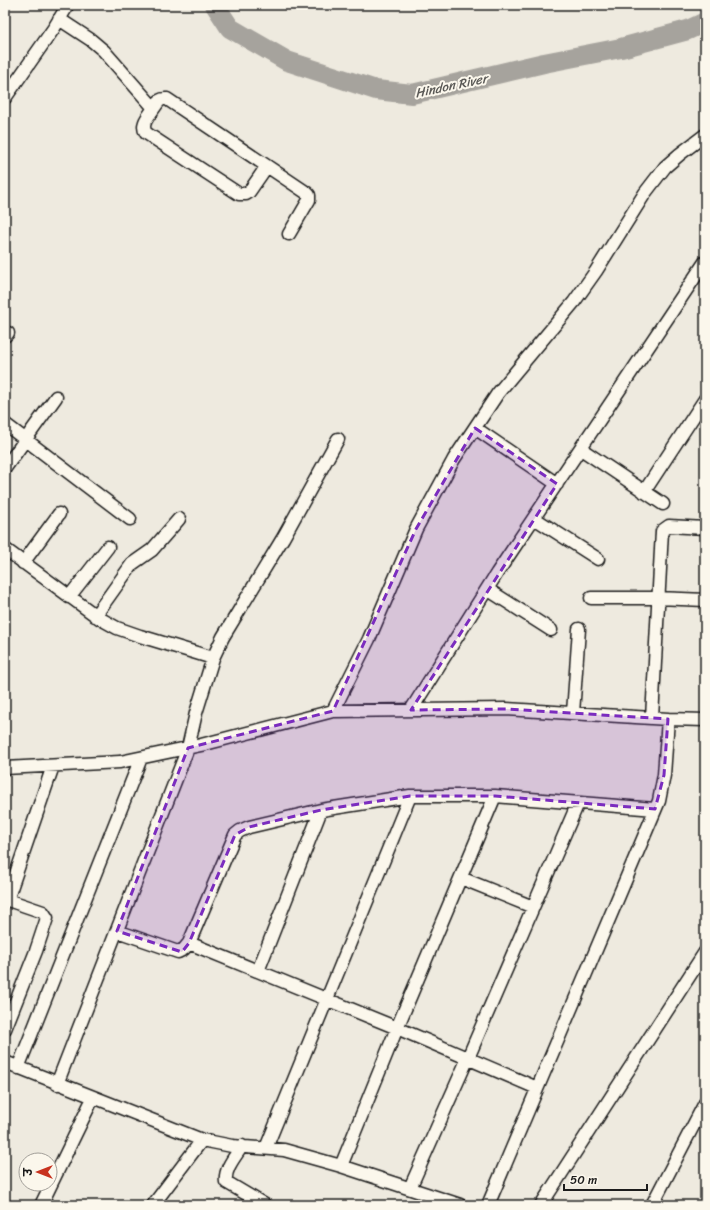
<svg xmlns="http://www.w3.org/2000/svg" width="710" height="1210" font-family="Sriracha,'Playpen Sans Deva',sans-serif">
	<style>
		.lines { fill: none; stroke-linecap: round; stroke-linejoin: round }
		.river { stroke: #a6a39d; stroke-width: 20 }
		.minor-casing { stroke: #1c1c1c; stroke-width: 15 }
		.minor { stroke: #fbf7ec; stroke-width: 12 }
		.marked { fill: #7b2cbf; fill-opacity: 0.2; stroke: #7b2cbf; stroke-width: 3; stroke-dasharray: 8 5; stroke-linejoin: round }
		.labels { text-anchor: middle; stroke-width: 4; stroke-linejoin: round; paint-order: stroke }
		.water-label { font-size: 13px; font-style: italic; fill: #5a5956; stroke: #fbf7ec }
	</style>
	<rect width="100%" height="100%" fill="#eeeadf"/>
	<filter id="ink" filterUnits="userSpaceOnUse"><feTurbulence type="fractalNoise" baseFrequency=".025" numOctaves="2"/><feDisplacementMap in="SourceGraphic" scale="8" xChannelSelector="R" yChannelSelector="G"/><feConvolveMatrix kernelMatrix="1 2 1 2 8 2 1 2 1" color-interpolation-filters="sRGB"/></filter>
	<g filter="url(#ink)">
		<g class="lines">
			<path class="river" d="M215 5 230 28 287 61 376 90 412 94 544 63 621 48 688 30 705 22"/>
			<g class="minor-casing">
				<path id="minor" d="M59 19 91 40 104 51 154 108C158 103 159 98 167 99L307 193 309 195V200L289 234
					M5 98 54 28 66 8 63 5
					M154 108C149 116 140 124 146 133L239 194H246L249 192 267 166
					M5 336 8 333
					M5 424 130 519
					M475 428 557 484
					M581 449 663 504
					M5 468 56 397
					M644 492 705 399
					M534 518 598 559
					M5 549 99 618 117 628 140 636 213 658 196 713 188 748 57 1084
					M23 563 59 514
					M487 589 551 630
					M69 597 108 547
					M591 598H658L705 600
					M95 616 132 564 152 550 179 519
					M213 658 223 637 283 538 338 439
					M411 710 497 573 705 262
					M333 711 369 639 416 529 454 459 498 393 574 302 596 271 645 193 665 167 680 154 705 135
					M573 713 579 629
					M652 718 662 531 669 526 705 528
					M5 768 120 762 201 745 333 711 506 709 668 719 705 720
					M461 878 533 907
					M5 899 43 912 47 918 36 951 5 1029
					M7 900 53 766
					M117 931 178 952 184 949 189 943 397 1028 537 1088
					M189 943 235 835 240 831 249 827 321 810 410 796H495L655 809
					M258 971 321 810
					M5 1062 202 1140 232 1146 284 1150 341 1166 460 1205
					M18 1068 141 758
					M242 1146C235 1157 224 1169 226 1182L265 1205
					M266 1148 410 796
					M341 1166 397 1028 495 796
					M410 1188 468 1058 578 803
					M41 1205 93 1098
					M153 1205 202 1140
					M488 1205 659 801 664 775 668 719
					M541 1205 705 952
					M652 1205 705 1103"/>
			</g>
			<use href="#minor" class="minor"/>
		</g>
	</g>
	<path class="marked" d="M475 428 557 484 411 710 506 709 668 719 664 775 655 809 495 796H410L321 810 249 827 235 835 189 943 182 952 117 931 188 748 333 711 416 529Z"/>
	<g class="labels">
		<g class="water-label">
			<text transform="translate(451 85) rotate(-12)" y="5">Hindon River</text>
		</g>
	</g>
	<rect width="710" height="1210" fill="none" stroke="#fbf7ec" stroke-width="20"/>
	<rect x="10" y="10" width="690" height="1190" fill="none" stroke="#1c1c1c" stroke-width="1.5" filter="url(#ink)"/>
	<g transform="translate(38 1172) rotate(270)"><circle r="19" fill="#fbf7ec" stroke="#a29f99"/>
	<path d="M0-3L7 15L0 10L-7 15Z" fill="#c8321e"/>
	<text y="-6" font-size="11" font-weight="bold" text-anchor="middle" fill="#1c1c1c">उ</text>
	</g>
	<path d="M564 1184v6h83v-6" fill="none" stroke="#1c1c1c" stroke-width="2"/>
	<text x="570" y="1184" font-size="12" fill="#1c1c1c" stroke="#fbf7ec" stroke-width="3" paint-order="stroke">50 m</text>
</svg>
